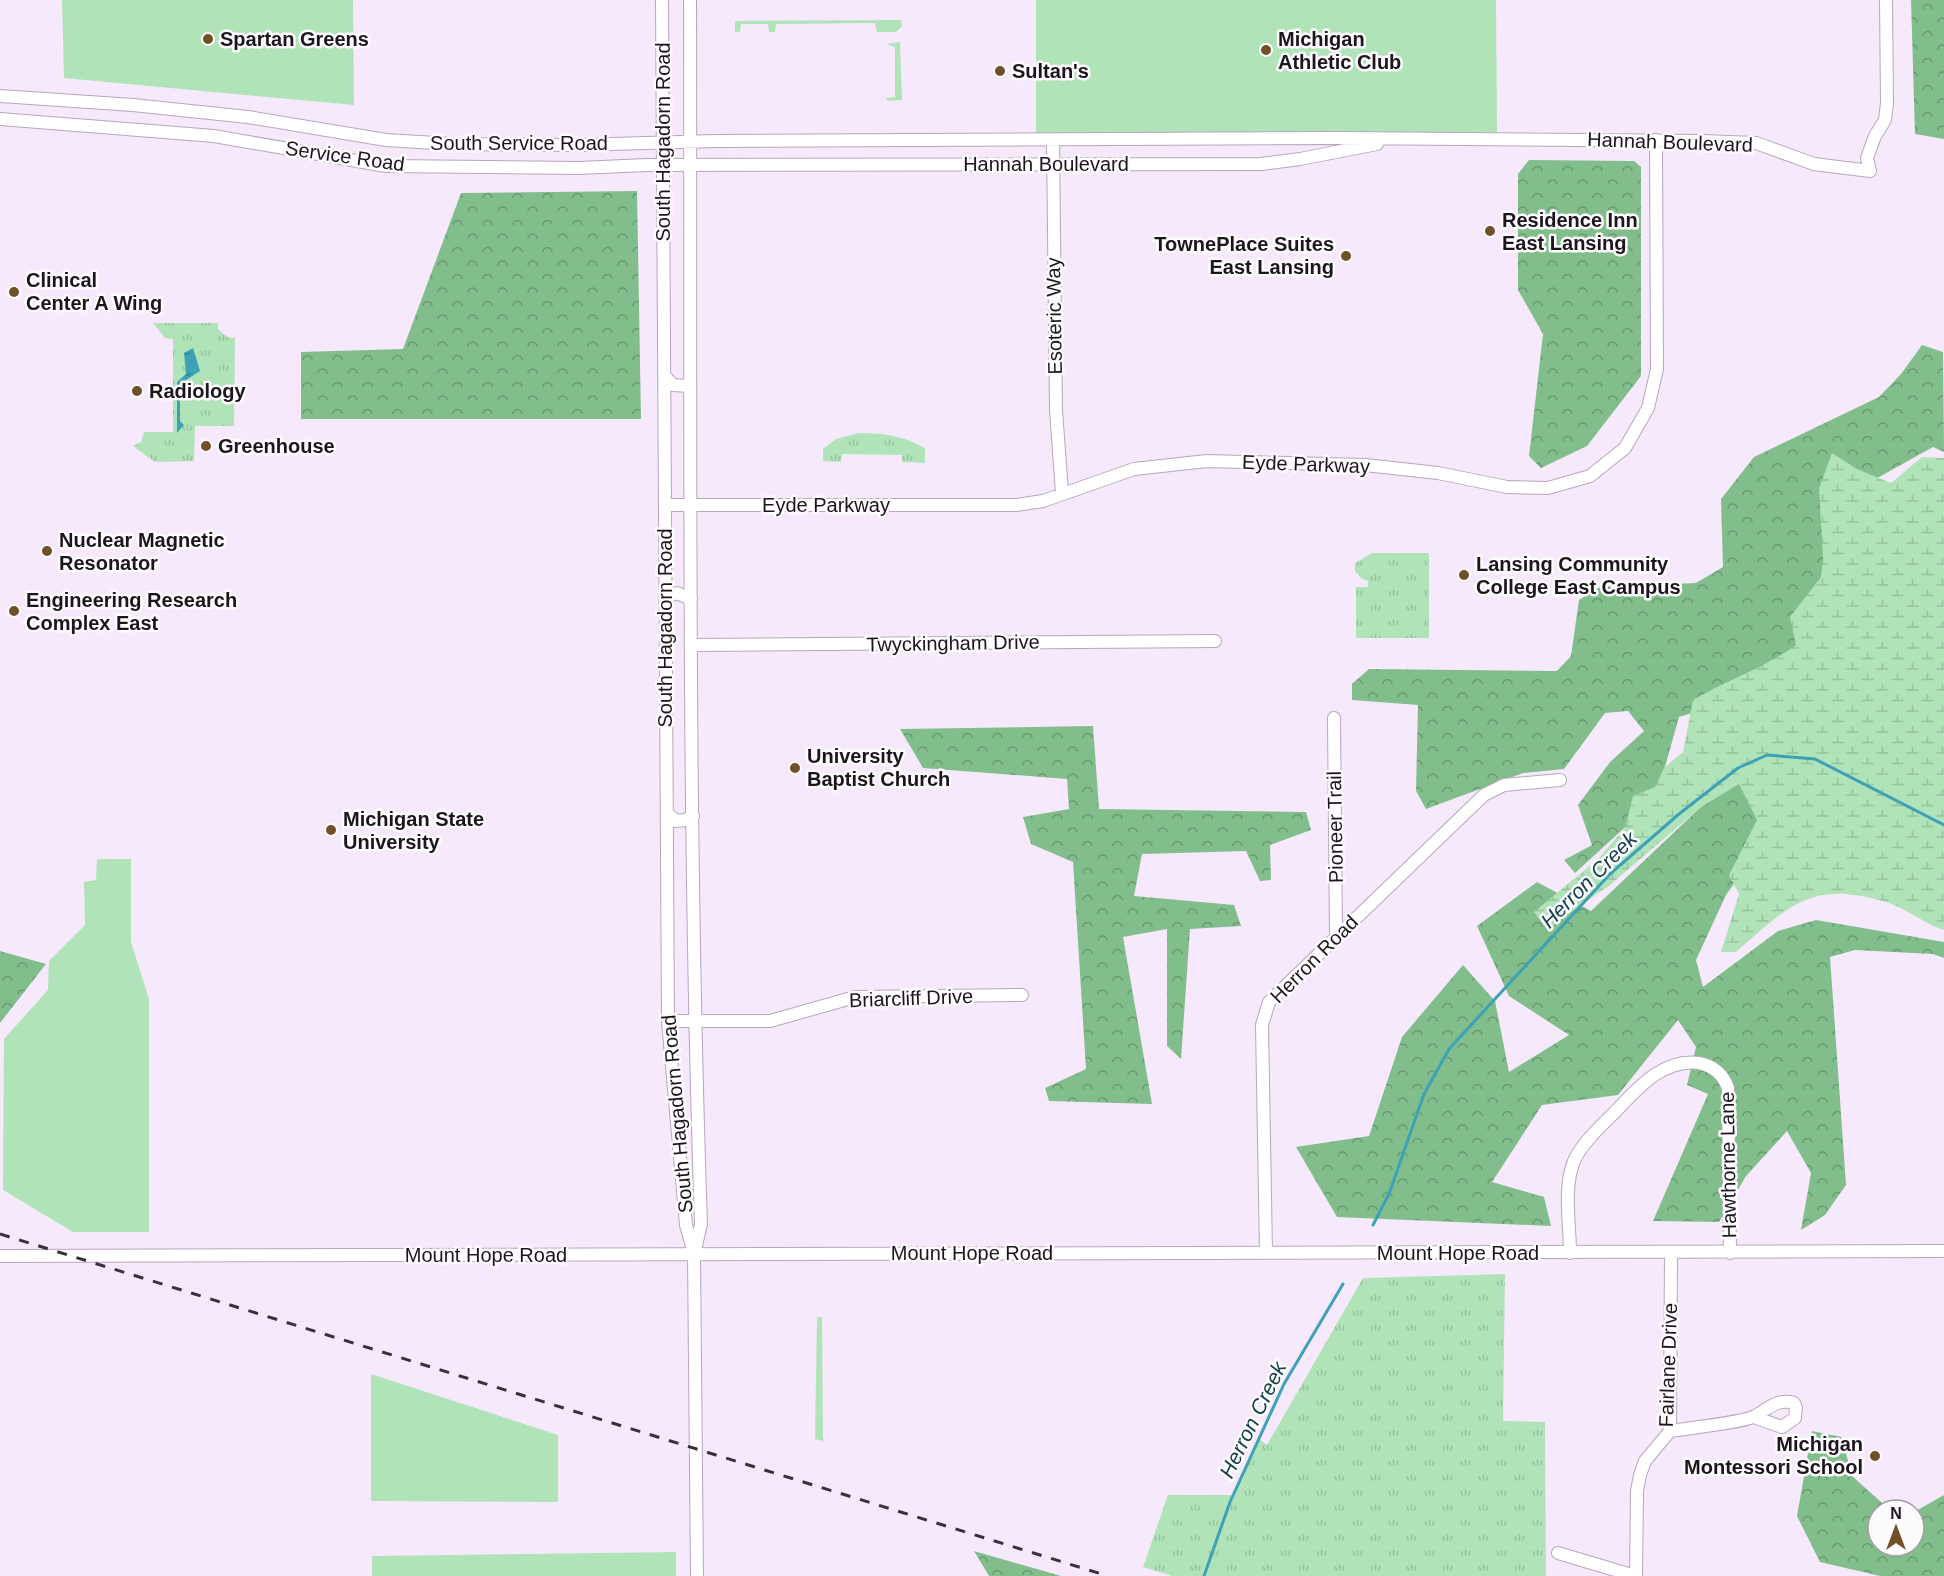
<svg xmlns="http://www.w3.org/2000/svg" width="1944" height="1576" font-family="Arial,sans-serif">
	<style>
		.green { fill: #b0e3b8 }
		.forest { fill: url(#forest-crowns) }
		.wetland { fill: url(#wetland-marsh) }
		.park { fill: url(#park-tufts) }
		.water { fill: url(#water-ripples) }
		.lines { fill: none; stroke-linecap: round; stroke-linejoin: round }
		.stream { stroke: #3da1b8; stroke-width: 3 }
		.minor-casing { stroke: #b5a8b9; stroke-width: 14 }
		.minor { stroke: #fff; stroke-width: 12 }
		.rail { stroke: #373138; stroke-width: 3; stroke-dasharray: 10 10; stroke-linecap: butt }
		.poi-dot { fill: #705026; stroke: #fdfbfe; stroke-width: 2 }
		.labels { text-anchor: middle; stroke-width: 5; stroke-linejoin: round; paint-order: stroke }
		.poi-label { font-size: 20px; font-weight: bold; fill: #1b161c; stroke: #fdfbfe; text-anchor: start }
		.street-label { font-size: 20px; fill: #1b161c; stroke: #fdfbfe }
		.water-label { font-size: 21px; font-style: italic; fill: #13404a; stroke: #fdfbfe }
	</style>
	<defs>
		<pattern id="forest-crowns" width="20" height="18" patternUnits="userSpaceOnUse" patternTransform="scale(1.5)"><rect width="20" height="18" fill="#81be8b"/><path d="M2 6a3 3 0 1 1 6 0M12 15a3 3 0 1 1 6 0" fill="none" stroke="#699971"/></pattern>
		<pattern id="wetland-marsh" width="20" height="14" patternUnits="userSpaceOnUse" patternTransform="scale(1.5)"><rect width="20" height="14" fill="#b0e3b8"/><path d="M1 5h8M5 5V1M11 12h8M15 12V8" fill="none" stroke="#97c29e"/></pattern>
		<pattern id="park-tufts" width="24" height="20" patternUnits="userSpaceOnUse" patternTransform="scale(1.5)"><rect width="24" height="20" fill="#b0e3b8"/><path d="M3 7l-1-3M5 7V3M7 7l1-3M15 17l-1-3M17 17v-4M19 17l1-3" fill="none" stroke="#97c29e"/></pattern>
		<pattern id="water-ripples" width="26" height="14" patternUnits="userSpaceOnUse" patternTransform="scale(1.5)"><rect width="26" height="14" fill="#3da1b8"/><path d="M2 4q2-2 4 0t4 0M15 11q2-2 4 0t4 0" fill="none" stroke="#328295"/></pattern>
	</defs>
	<rect width="100%" height="100%" fill="#f7e9fc"/>
	<path class="green" d="M62 0H353L354 105 64 78Z
		M1036 0H1496L1497 132 1036 135Z
		M901 20 902 26 896 32H877L875 23 776 24 775 32H769L768 24H741L740 32H735V21Z
		M900 42 902 100 888 101 886 98 895 97V47L886 44Z
		M97 859H131V942L149 999V1232H73L3 1190 4 1039 48 990 49 961 85 925 84 882 96 880Z
		M817 1317H822L823 1441 815 1439Z
		M371 1374 558 1435V1502L371 1501Z
		M676 1552V1576H372V1556Z"/>
	<path class="forest" d="M1911 0H1944V139L1915 134Z
		M1529 160 1634 161 1641 167V376L1587 446 1541 468 1529 456 1543 334 1518 290V174Z
		M637 191 641 419H301V352L403 349 461 193Z
		M1922 345 1943 352 1944 452 1933 447 1836 501 1773 829 1726 895 1696 960 1703 987 1778 931 1816 920 1944 942V958L1933 954 1855 950 1830 957 1846 1185 1825 1215 1801 1230 1811 1173 1787 1131 1746 1176 1719 1222 1653 1221 1708 1094 1687 1085 1696 1047 1678 1020 1618 1095 1542 1105 1492 1182 1544 1197 1551 1226 1337 1217 1296 1147 1369 1136 1402 1037 1463 965 1495 1001 1509 1072 1569 1035 1509 996 1477 926 1537 882 1591 911 1742 768 1775 687 1679 717 1656 799 1575 873 1564 860 1592 845 1578 805 1610 762 1644 731 1628 711 1605 713 1564 769 1523 773 1426 809 1416 791 1418 705 1352 700V684L1369 669 1557 671 1571 656 1579 600 1600 587 1696 583 1723 567 1721 499 1754 457 1879 397 1901 374Z
		M1093 726 1099 809 1306 812 1311 830 1270 845 1271 880 1260 881 1246 851 1142 854 1134 896 1234 905 1241 926 1190 929 1181 1059 1167 1046V929L1123 937 1152 1104 1049 1101 1045 1088 1086 1069 1073 862 1031 844 1023 817 1069 809 1067 779 923 768 900 729Z
		M0 951 46 964 0 1023Z
		M1812 1431 1841 1437 1853 1477 1890 1510H1878V1546H1914V1512L1944 1495V1576H1880L1820 1562 1797 1516Z
		M974 1551 1061 1576H989Z"/>
	<path class="wetland" d="M1832 453 1857 469 1891 483 1922 457 1944 458V930C1924 924 1906 908 1886 902 1811 879 1789 906 1736 952H1721L1739 894 1729 875 1757 820 1739 784 1701 807 1610 885 1547 929 1534 912 1598 859 1625 828 1633 796 1655 787 1664 768 1683 752 1693 700C1727 680 1764 668 1796 645L1790 617 1821 577 1823 558 1819 488Z"/>
	<path class="park" d="M153 323H218V329C224 335 227 338 235 338L234 426H195L194 461 155 462 133 446 141 442 144 432H173V339L165 338Z
		M859 433C885 433 903 436 925 448V463L902 462V455L842 454 841 462 823 461V449L836 439Z
		M1372 553H1429V638H1356V587H1368V581L1361 578 1355 571V563Z
		M1505 1274 1503 1421 1545 1422 1546 1576H1172L1143 1567 1168 1495H1233L1259 1439 1267 1445 1363 1278Z"/>
	<path class="water" d="M193 348 200 371 180 384V421L184 425 177 433V382L186 374 184 353Z"/>
	<g class="lines">
		<path class="stream" d="M1373 1225 1389 1194 1424 1094 1449 1049 1610 874 1679 814 1738 768 1767 755 1815 759 1944 825
			M1204 1576 1230 1502 1284 1384 1343 1284"/>
		<g class="minor-casing">
			<path id="minor" d="M662 0 668 1021 686 1225 694 1254 697 1576
				M690 0C691 408 687 816 701 1224L695 1250
				M0 96 133 105 248 117 386 140 453 144 579 145 714 141 1338 138 1702 141 1756 143 1814 164 1870 171 1867 158 1875 136 1885 120 1887 103 1886 0
				M0 119 214 136 386 166 579 168 647 165 1261 164 1300 159 1377 144
				M1053 140 1056 410 1062 493
				M664 375 673 385 689 386
				M665 505H1016L1043 501 1134 469 1207 461 1365 465 1438 473 1507 487 1548 488 1590 476 1625 448 1648 408 1657 369 1656 140
				M665 598 677 593 691 599
				M691 645 1215 641
				M1334 718 1336 936
				M667 813 676 821 685 820 693 816
				M668 1021H770L855 997 1022 995
				M1266 1253 1262 1025 1269 1002 1484 795 1504 785 1560 780
				M1570 1253C1570 1225 1563 1188 1574 1161 1582 1143 1601 1126 1615 1112 1637 1089 1663 1058 1699 1063 1714 1066 1723 1074 1728 1088L1730 1253
				M0 1256 1944 1251
				M1670 1431C1688 1428 1742 1423 1755 1416 1769 1409 1776 1398 1794 1403L1796 1408 1795 1418 1782 1427 1754 1417
				M1558 1553 1635 1576
				M1636 1576 1637 1491 1640 1475 1645 1461 1670 1431 1671 1253"/>
		</g>
		<use href="#minor" class="minor"/>
		<path class="rail" d="M0 1234 1108 1576"/>
	</g>
	<g class="poi-dot">
		<circle cx="208" cy="39" r="6"/>
		<circle cx="1266" cy="50" r="6"/>
		<circle cx="1000" cy="71" r="6"/>
		<circle cx="1490" cy="231" r="6"/>
		<circle cx="1346" cy="256" r="6"/>
		<circle cx="14" cy="292" r="6"/>
		<circle cx="137" cy="391" r="6"/>
		<circle cx="206" cy="446" r="6"/>
		<circle cx="47" cy="551" r="6"/>
		<circle cx="1464" cy="575" r="6"/>
		<circle cx="14" cy="611" r="6"/>
		<circle cx="795" cy="768" r="6"/>
		<circle cx="331" cy="830" r="6"/>
		<circle cx="1875" cy="1456" r="6"/>
	</g>
	<g class="labels">
		<g class="poi-label">
			<text x="220" y="46">Spartan Greens</text>
			<text x="1278" y="46">Michigan<tspan x="1278" dy="23">Athletic Club</tspan></text>
			<text x="1012" y="78">Sultan's</text>
			<text x="1502" y="227">Residence Inn<tspan x="1502" dy="23">East Lansing</tspan></text>
			<text x="1334" y="251" text-anchor="end">TownePlace Suites<tspan x="1334" dy="23">East Lansing</tspan></text>
			<text x="26" y="287">Clinical<tspan x="26" dy="23">Center A Wing</tspan></text>
			<text x="149" y="398">Radiology</text>
			<text x="218" y="453">Greenhouse</text>
			<text x="59" y="547">Nuclear Magnetic<tspan x="59" dy="23">Resonator</tspan></text>
			<text x="1476" y="571">Lansing Community<tspan x="1476" dy="23">College East Campus</tspan></text>
			<text x="26" y="607">Engineering Research<tspan x="26" dy="23">Complex East</tspan></text>
			<text x="807" y="763">University<tspan x="807" dy="23">Baptist Church</tspan></text>
			<text x="343" y="826">Michigan State<tspan x="343" dy="23">University</tspan></text>
			<text x="1863" y="1451" text-anchor="end">Michigan<tspan x="1863" dy="23">Montessori School</tspan></text>
		</g>
		<g class="street-label">
			<text transform="translate(663 142) rotate(-90)" y="7">South Hagadorn Road</text>
			<text transform="translate(1670 142) rotate(2)" y="7">Hannah Boulevard</text>
			<text x="519" y="150">South Service Road</text>
			<text transform="translate(345 156) rotate(8)" y="7">Service Road</text>
			<text x="1046" y="171">Hannah Boulevard</text>
			<text transform="translate(1054 316) rotate(-91)" y="7">Esoteric Way</text>
			<text transform="translate(1306 464) rotate(2)" y="7">Eyde Parkway</text>
			<text x="826" y="512">Eyde Parkway</text>
			<text transform="translate(665 628) rotate(-90)" y="7">South Hagadorn Road</text>
			<text transform="translate(953 643) rotate(-1)" y="7">Twyckingham Drive</text>
			<text transform="translate(1335 827) rotate(-91)" y="7">Pioneer Trail</text>
			<text transform="translate(1314 959) rotate(-45)" y="7">Herron Road</text>
			<text transform="translate(911 998) rotate(-2)" y="7">Briarcliff Drive</text>
			<text transform="translate(677 1114) rotate(-95)" y="7">South Hagadorn Road</text>
			<text transform="translate(1728 1165) rotate(-91)" y="7">Hawthorne Lane</text>
			<text x="972" y="1260">Mount Hope Road</text>
			<text x="1458" y="1260">Mount Hope Road</text>
			<text x="486" y="1262">Mount Hope Road</text>
			<text transform="translate(1668 1365) rotate(-88)" y="7">Fairlane Drive</text>
		</g>
		<g class="water-label">
			<text transform="translate(1589 880) rotate(-45)" y="7">Herron Creek</text>
			<text transform="translate(1253 1420) rotate(-64)" y="7">Herron Creek</text>
		</g>
	</g>
	<g transform="translate(1896 1528)"><circle r="28" fill="#fdfbfe" stroke="#a39fa4" stroke-width="1.5"/>
	<path d="M0-4.5L10 22L0 15L-10 22Z" fill="#705026"/>
	<text y="-9" font-size="16" font-weight="bold" text-anchor="middle" fill="#1b161c">N</text>
	</g>
</svg>
